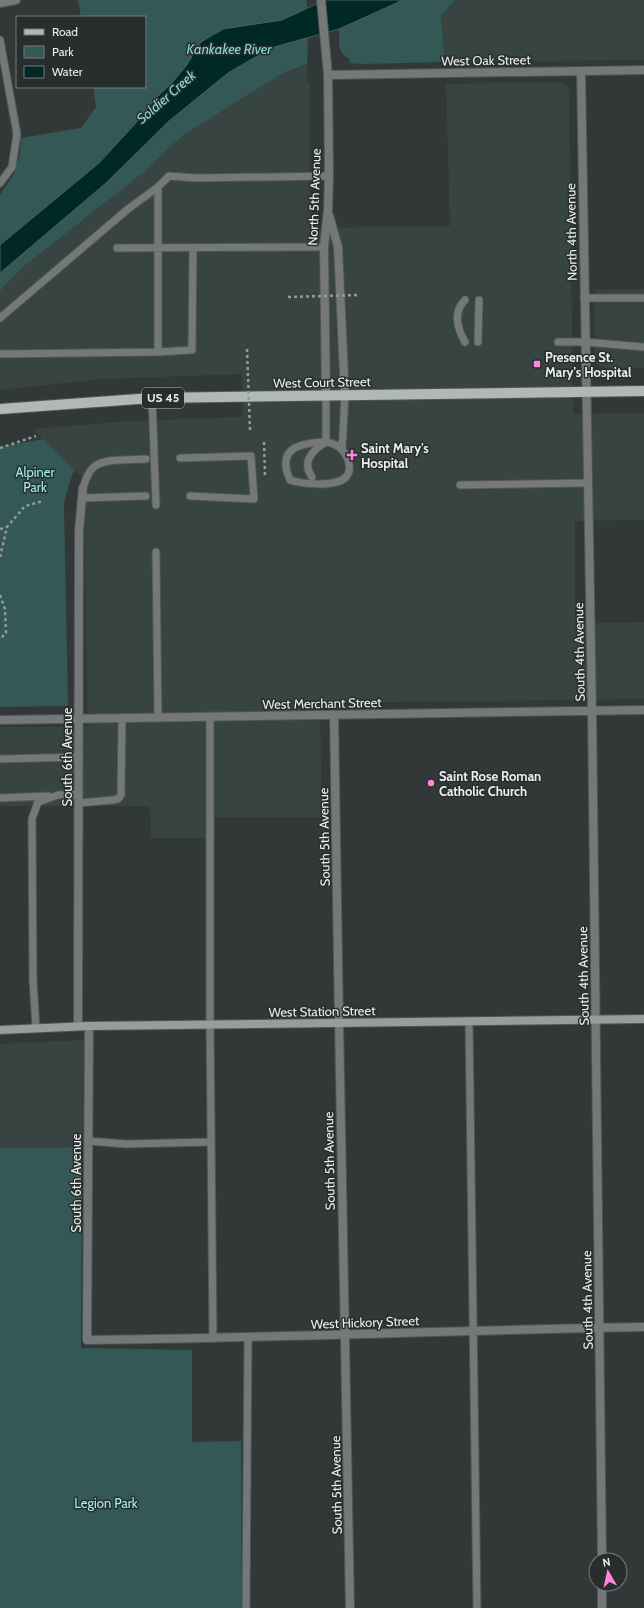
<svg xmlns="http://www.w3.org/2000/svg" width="644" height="1608" font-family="Cabin,sans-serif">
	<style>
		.built { fill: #374442 }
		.green { fill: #345855 }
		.water { fill: #002826; stroke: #466362 }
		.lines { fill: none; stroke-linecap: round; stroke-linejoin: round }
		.service-casing { stroke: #4f5555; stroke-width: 9 }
		.minor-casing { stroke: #4f5555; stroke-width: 10 }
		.tertiary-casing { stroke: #4f5555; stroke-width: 10 }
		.secondary-casing { stroke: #4f5555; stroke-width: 10 }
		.primary-casing { stroke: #4f5555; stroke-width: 12 }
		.path { stroke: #959a9a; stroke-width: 2.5; stroke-dasharray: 3 3; stroke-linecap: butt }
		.service { stroke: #757878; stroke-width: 7 }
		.minor { stroke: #757878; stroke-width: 8 }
		.tertiary { stroke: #757878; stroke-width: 8 }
		.secondary { stroke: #979c9c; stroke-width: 8 }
		.primary { stroke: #b2b8b7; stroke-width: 10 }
		.path-bridge { stroke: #959a9a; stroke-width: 2.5; stroke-dasharray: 3 3; stroke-linecap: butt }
		.poi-dot { fill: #ff85df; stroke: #282e2d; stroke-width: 1.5 }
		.labels { text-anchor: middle; stroke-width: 3; stroke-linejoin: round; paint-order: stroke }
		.shield { fill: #282e2d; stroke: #afb4b3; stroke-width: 1 }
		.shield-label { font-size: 12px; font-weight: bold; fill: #e9eded }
		.street-label { font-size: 13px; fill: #e9eded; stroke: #282e2d }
		.poi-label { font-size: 13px; font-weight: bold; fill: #e9eded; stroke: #282e2d; text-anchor: start }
		.park-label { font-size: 13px; fill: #9bf2ea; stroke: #282e2d }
		.water-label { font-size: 14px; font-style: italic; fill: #84dbd3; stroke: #282e2d }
	</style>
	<rect width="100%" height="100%" fill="#323838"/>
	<path class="built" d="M455 0H644V60L445 62 441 16Z
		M307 64V82L310 83V228L450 226 446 84 558 82 563 83 567 87 569 92 573 414 644 413V520L575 521V623L644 622V699L320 703 322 817H215V838H151L150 806H0V727H88L84 515 88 481 74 470 33 429 129 421 243 417 241 374 102 379 0 390V291L23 267 144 172 182 136 283 73Z
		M644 289V368H606L598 365 595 359V290Z
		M84 1040 82 1147 0 1148V1044Z"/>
	<path class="green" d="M78 0H307V8L282 20 223 29 186 67 99 163 0 245V195L14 174 20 154 21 138 81 128 96 107 93 87H145V17H81Z
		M403 0H455L441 16 445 62 360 64 349 63 350 59 342 54 339 45V29Z
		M308 37 307 64 283 73 182 136 144 172 23 267 0 291V273L106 183 169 121 228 73 271 48Z
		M44 439 74 470 67 491 64 504 68 706 0 707V447Z
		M82 1147 81 1348 192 1350V1442L241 1441 242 1608H0V1148Z"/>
	<path class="water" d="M325 0H403L339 29 271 48 228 73 169 121 106 183 0 273V245L99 163 135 124 157 97 172 83 186 66 201 42 223 29 282 20Z"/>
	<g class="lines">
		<g class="service-casing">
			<path id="service" d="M0 40 17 134 12 167 0 183
				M117 248 324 247
				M584 298H644
				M0 318 128 209 158 187 169 176 196 178 329 176
				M465 342C457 328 453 312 465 300
				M478 342 479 300
				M558 342H585L644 347
				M158 352 192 350 193 248
				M0 354 158 352V187
				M152 398 156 505
				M342 450 345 395
				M180 458 251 456 254 499 190 496
				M312 477C301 461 313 450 326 442 332 443 338 445 342 450 349 457 353 471 345 478 335 487 302 484 290 480 276 448 299 443 326 442V396
				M460 485 587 483
				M83 488C85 481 88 471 95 466 105 458 133 460 146 459
				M82 498 146 496
				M156 552 158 717
				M210 716V1024L213 1338
				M0 759 79 757
				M0 798 48 796
				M79 803 113 800 118 799 121 795 122 718
				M469 1021 477 1608
				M36 1028 33 980 32 819 38 802 58 795 79 794
				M88 1141 126 1144 211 1142
				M246 1608 248 1338"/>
		</g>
		<g class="minor-casing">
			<path id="minor" d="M0 3 16 0
				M581 71 592 711 602 1560
				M328 75 644 70
				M334 715 339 1022
				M0 720 644 710
				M78 1026 79 531 83 488
				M89 1026 87 1340C273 1338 458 1330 644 1327
				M602 1584V1608"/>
		</g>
		<g class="tertiary-casing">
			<path id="tertiary" d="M321 0 328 75 329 176 328 210 324 247 326 396
				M329 215 338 247 345 395
				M339 1022 350 1608"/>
		</g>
		<g class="secondary-casing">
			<path id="secondary" d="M0 1030 89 1026 644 1019"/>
		</g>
		<g class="primary-casing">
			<path id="primary" d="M0 409 152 398 644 391"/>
		</g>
		<path class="path" d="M264 442 265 476
			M0 448 36 436
			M0 529 7 527
			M0 557 7 527 25 506 43 501
			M0 595 5 609 6 633 0 639"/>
		<use href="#service" class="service"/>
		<use href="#minor" class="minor"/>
		<use href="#tertiary" class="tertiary"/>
		<use href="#secondary" class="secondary"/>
		<use href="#primary" class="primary"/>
		<path class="path-bridge" d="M288 297 360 295
			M247 349 250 430"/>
	</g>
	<g class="poi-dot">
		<rect x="533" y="360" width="8" height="8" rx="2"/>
		<path d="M350 449h4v4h4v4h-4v4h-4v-4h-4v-4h4z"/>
		<circle cx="431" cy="783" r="4"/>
	</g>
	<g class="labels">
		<rect class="shield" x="142" y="388" width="42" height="20" rx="3"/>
		<g class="shield-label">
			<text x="163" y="402">US 45</text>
		</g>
		<g class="street-label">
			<text transform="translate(486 60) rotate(-1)" y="5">West Oak Street</text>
			<text transform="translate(314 197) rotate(-88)" y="5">North 5th Avenue</text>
			<text transform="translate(571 232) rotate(-91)" y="5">North 4th Avenue</text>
			<text transform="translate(322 382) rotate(-1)" y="5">West Court Street</text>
			<text transform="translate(579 652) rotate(-91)" y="5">South 4th Avenue</text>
			<text transform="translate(322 703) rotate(-1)" y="5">West Merchant Street</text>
			<text transform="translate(67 757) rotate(-90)" y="5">South 6th Avenue</text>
			<text transform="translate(324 837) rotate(-91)" y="5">South 5th Avenue</text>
			<text transform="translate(583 976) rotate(-91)" y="5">South 4th Avenue</text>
			<text transform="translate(322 1011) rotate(-1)" y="5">West Station Street</text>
			<text transform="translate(329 1161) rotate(-91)" y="5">South 5th Avenue</text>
			<text transform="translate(76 1183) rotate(-90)" y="5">South 6th Avenue</text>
			<text transform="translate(587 1300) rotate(-91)" y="5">South 4th Avenue</text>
			<text transform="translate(365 1322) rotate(-2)" y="5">West Hickory Street</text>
			<text transform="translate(336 1485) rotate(-91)" y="5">South 5th Avenue</text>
		</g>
		<g class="poi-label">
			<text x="545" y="362">Presence St.<tspan x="545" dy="15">Mary's Hospital</tspan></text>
			<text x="361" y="453">Saint Mary's<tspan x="361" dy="15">Hospital</tspan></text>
			<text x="439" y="781">Saint Rose Roman<tspan x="439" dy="15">Catholic Church</tspan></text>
		</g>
		<g class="park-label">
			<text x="35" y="477">Alpiner<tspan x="35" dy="15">Park</tspan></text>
			<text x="106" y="1508">Legion Park</text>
		</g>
		<g class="water-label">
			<text x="229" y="54">Kankakee River</text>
			<text transform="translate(166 97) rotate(-41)" y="5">Soldier Creek</text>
		</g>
	</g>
	<rect x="16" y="16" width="130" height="72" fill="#282e2d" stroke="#757a7a"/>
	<rect x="24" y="29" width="20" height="6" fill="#b2b8b7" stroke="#757a7a"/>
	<text x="52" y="36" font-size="12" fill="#e9eded">Road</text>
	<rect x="24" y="46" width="20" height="12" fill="#345855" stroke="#757a7a"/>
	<text x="52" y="56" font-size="12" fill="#e9eded">Park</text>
	<rect x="24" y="66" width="20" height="12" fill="#002826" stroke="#757a7a"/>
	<text x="52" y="76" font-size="12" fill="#e9eded">Water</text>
	<g transform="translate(608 1572) rotate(351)"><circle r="19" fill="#282e2d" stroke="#757a7a"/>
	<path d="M0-3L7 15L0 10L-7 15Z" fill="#ff85df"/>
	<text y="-6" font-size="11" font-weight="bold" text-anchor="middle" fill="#e9eded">N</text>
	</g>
</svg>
